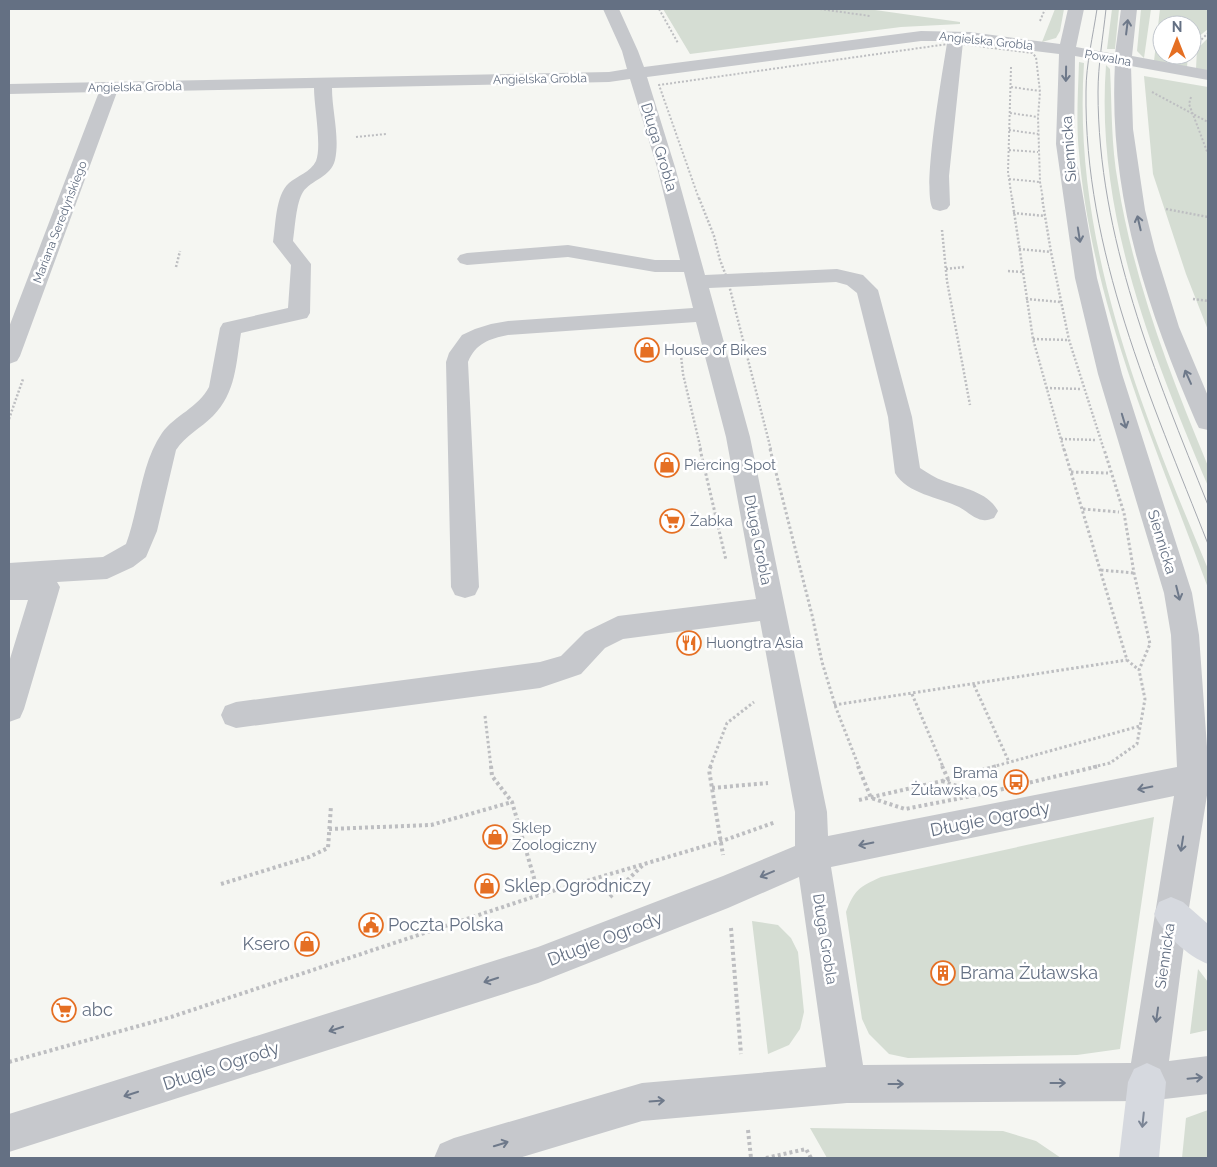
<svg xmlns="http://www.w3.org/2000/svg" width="1217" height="1167" font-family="Raleway,sans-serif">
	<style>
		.green { fill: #d5ddd3 }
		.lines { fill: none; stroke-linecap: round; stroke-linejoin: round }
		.path-far3 { stroke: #bdbec1; stroke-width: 2; stroke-dasharray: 2 2; stroke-linecap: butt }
		.path-far2 { stroke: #bdbec1; stroke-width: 2.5; stroke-dasharray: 2 2; stroke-linecap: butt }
		.path-far1 { stroke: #bdbec1; stroke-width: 3; stroke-dasharray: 2.5 2.5; stroke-linecap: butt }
		.path { stroke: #bdbec1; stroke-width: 4; stroke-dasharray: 3 3; stroke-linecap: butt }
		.minor { fill: #c6c8cc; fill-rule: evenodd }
		.major { fill: #d6d9df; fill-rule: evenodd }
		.tram { stroke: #a5a9b0; stroke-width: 1 }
		.oneway { stroke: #6e798a }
		.oneway2 { stroke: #7b8595 }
		.labels { text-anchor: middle; stroke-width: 5; stroke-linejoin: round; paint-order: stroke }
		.far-street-label { font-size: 12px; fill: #647083; stroke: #fff }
		.street-label { font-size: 15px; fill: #647083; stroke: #fff }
		.poi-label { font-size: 15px; fill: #647083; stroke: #fff; text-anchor: start }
		.near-street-label { font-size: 18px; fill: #647083; stroke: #fff }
		.near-poi-label { font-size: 18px; fill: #647083; stroke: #fff; text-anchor: start }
	</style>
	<rect width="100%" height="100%" fill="#f5f6f2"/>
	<path class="green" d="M663 9H868L960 22V24L901 27 690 54Z
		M1055 9H1064L1060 31 1056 38 1042 42Z
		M1112 9H1119L1115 49H1107Z
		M1141 9H1151L1144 58 1137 51Z
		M1160 9H1206L1208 11V29L1192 42V25H1162V55H1188L1187 67 1154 61Z
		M1208 38V71L1196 69 1197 49Z
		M1079 62 1084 63C1072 240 1141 409 1208 569V588C1156 446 1092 305 1079 153 1076 123 1078 93 1079 62Z
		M1106 65 1110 69C1112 107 1111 145 1118 183 1134 282 1170 374 1208 466V486C1152 353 1095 213 1106 65Z
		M1144 76 1208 87V330L1186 274 1153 174Z
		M1154 817 1120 1049 1077 1055 908 1058 889 1054 869 1034 862 1019 846 912C855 889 859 887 881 877Z
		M752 921 778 925 791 938 798 952 804 1012 800 1029 789 1045 768 1054Z
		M1198 969 1208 982V1030L1190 1034Z
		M1208 1110V1158H1182L1186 1118Z
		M810 1128 1003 1131 1036 1141 1061 1158H827Z"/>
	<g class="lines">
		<path class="path-far3" d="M659 9 678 43
			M820 9 870 16
			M1040 21 1045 9
			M1193 48 1208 33
			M1011 67 1008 172 1012 199
			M1011 87 1040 91
			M1152 92 1208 122
			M1191 97 1189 104 1208 154
			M1010 113 1038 117
			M1009 130 1038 134
			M356 137 386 134
			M1009 150 1038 152
			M1009 179 1040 182
			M699 199 659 85 955 43 1032 53 1036 57 1040 92 1038 117 1040 182 1043 199"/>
		<path class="path-far2" d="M699 198 714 236 720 260 728 281 771 450
			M1012 198 1033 339 1064 450
			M1042 198 1051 252 1069 340 1104 450
			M1166 209 1208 217
			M1013 213 1045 216
			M942 230 947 281 970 405
			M1019 249 1051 252
			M176 267 180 251
			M946 269 964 267
			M1008 271 1022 272
			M1026 299 1061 302
			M1193 299 1208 301
			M1033 339 1069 340
			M680 346 683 374 701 450
			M1046 388 1082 389
			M9 419 23 379
			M1061 439 1097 440"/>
		<path class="path-far1" d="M700 449 726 560
			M770 449 812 615 822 662 836 708 859 767
			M1064 449 1127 660 1139 670
			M1071 472 1108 473
			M1083 509 1119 512
			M1101 570 1134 573
			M974 685 1009 762
			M912 694 943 767
			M834 705 1127 660
			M485 716 491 767
			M710 767 727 723 754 702
			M992 767 1140 726
			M1093 767 1110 763 1137 744 1145 699 1139 670 1150 644 1134 573 1124 513 1104 449"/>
		<path class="path" d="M491 766 492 776 512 802 539 895
			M711 766 709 770 723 855
			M858 766 871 798 905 809 982 794 1099 766
			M942 766 948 779
			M942 781 963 788
			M712 788 768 783
			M859 800 942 781 997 766
			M329 829 431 825 512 802
			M221 884 309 857 328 848 331 806
			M610 897 643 865
			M731 928 741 1054
			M9 1062 171 1017 539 895 722 841 776 822
			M748 1130 751 1158
			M766 1158 806 1149 811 1158"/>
		<path class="minor" d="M603 9H619L638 51 644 67 921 31 970 32 1060 44 1068 9H1084L1076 47 1115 54 1121 9H1137L1132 56 1208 70V80L1131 66 1133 129 1145 210 1155 250 1179 327 1208 396V430L1199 428 1196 422C1146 306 1108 192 1115 63L1075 56 1074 144 1097 278 1122 374 1192 593 1199 635 1208 761V789L1188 914 1169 1061 1208 1056V1094L1147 1101 847 1103 642 1121 519 1158H434L440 1144 454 1138 642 1083 826 1067 799 877 728 908 538 983 9 1152V1114L538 947 723 876 795 846V812L760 621 623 639 605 648 581 674 540 688 236 728 225 724 221 715 225 706 236 702 540 662 561 656 585 632 618 616 756 599 726 437 696 322 508 335C489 339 476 343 468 362L479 587 475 595 465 598 455 595 451 587 446 362 449 353 462 335 475 329 491 324 508 321 693 308 684 272H655L568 257 467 265 460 263 457 259 460 255 467 253 568 245 655 260H680L657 167 630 79 609 82 332 88C332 111 340 137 335 160 331 177 311 180 303 192 296 203 295 228 293 241L311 264 310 313 307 318 241 333C236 363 236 393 213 416 201 428 185 436 176 450L157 531 146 557 133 567 107 579 57 582 60 587 24 709 20 718 9 722V662L28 600H9V563L103 557 126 544C139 509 141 463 162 433 175 415 198 408 209 387L220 328 223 323 288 308 291 265 273 242C276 225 275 196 289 183 297 176 311 172 316 161 322 146 314 106 314 88L117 92 20 356 17 361 9 364V327L99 92 9 94V84L609 72 627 69 622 51ZM921 41H946L947 43C943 70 921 192 933 209L940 211 947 209 950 205 949 176 963 42 1059 54 1056 144 1075 278 1098 374 1164 593 1171 635 1177 767 828 836 827 812 750 437 709 288 836 282 847 285 857 293 888 417 895 473C907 494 939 497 959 507 967 511 974 519 983 520 987 521 990 519 994 518L998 511C988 492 963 488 944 481 935 478 928 473 920 468L912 417 878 290 863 275 837 269 705 275 675 167 647 77ZM1174 796 1131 1063 863 1065 831 867Z"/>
		<path class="major" d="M1171 897 1183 902 1208 924V964C1189 957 1162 933 1154 914L1159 902Z
			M1147 1063 1160 1069 1166 1082 1159 1158H1119L1128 1082 1134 1069Z"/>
		<path class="tram" d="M1097 9C1093 36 1086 64 1086 91 1084 251 1151 399 1208 544
			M1106 9C1103 37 1098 65 1098 92 1098 237 1155 373 1208 505"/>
	</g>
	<defs><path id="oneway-shaft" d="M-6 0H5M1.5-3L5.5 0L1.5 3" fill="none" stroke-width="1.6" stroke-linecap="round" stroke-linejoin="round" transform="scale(1.25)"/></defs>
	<g class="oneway">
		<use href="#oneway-shaft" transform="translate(1127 27) rotate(-83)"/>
		<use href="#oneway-shaft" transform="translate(1066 74) rotate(91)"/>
		<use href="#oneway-shaft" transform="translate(1139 223) rotate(-103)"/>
		<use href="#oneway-shaft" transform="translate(1079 235) rotate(81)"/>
		<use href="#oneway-shaft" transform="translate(1188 377) rotate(-114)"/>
		<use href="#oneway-shaft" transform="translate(1124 421) rotate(73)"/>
		<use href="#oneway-shaft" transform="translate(1178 593) rotate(76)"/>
		<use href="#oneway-shaft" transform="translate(1145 788) rotate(169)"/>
		<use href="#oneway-shaft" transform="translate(866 844) rotate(168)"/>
		<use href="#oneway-shaft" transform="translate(1182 844) rotate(99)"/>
		<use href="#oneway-shaft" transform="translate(767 874) rotate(157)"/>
		<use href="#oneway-shaft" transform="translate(491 980) rotate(162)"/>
		<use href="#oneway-shaft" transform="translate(1157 1015) rotate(98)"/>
		<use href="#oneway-shaft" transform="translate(336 1029) rotate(162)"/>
		<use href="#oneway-shaft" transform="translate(1195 1078) rotate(-5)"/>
		<use href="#oneway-shaft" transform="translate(1058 1083)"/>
		<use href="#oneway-shaft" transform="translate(896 1084)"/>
		<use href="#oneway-shaft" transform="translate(131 1094) rotate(162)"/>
		<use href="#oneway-shaft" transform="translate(657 1101) rotate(-4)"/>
		<use href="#oneway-shaft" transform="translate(501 1144) rotate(-17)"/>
	</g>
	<use class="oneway2" href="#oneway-shaft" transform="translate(1143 1120) rotate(96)"/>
	<defs>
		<g id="shop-ring" transform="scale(1.25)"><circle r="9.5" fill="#fff" stroke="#e56f23" stroke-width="1.5"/><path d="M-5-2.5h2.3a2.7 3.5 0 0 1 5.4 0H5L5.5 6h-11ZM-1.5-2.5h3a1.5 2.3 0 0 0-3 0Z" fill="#e56f23"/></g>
		<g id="supermarket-ring" transform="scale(1.25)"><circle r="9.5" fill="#fff" stroke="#e56f23" stroke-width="1.5"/><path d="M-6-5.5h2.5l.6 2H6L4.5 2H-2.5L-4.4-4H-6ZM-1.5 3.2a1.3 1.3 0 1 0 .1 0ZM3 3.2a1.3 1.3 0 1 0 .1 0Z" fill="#e56f23"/></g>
		<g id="restaurant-ring" transform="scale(1.25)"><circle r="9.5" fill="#fff" stroke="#e56f23" stroke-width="1.5"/><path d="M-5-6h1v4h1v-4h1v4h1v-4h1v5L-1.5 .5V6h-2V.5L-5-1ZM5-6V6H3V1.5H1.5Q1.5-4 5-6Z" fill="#e56f23"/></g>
		<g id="bus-ring" transform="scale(1.25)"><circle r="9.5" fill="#fff" stroke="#e56f23" stroke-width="1.5"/><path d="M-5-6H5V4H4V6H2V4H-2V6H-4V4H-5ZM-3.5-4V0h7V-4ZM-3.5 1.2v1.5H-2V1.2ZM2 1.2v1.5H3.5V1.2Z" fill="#e56f23"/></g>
		<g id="civic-ring" transform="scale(1.25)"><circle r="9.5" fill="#fff" stroke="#e56f23" stroke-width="1.5"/><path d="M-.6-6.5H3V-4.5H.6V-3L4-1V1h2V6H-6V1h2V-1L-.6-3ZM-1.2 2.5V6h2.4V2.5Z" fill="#e56f23"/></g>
		<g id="building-ring" transform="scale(1.25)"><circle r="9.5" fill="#fff" stroke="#e56f23" stroke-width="1.5"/><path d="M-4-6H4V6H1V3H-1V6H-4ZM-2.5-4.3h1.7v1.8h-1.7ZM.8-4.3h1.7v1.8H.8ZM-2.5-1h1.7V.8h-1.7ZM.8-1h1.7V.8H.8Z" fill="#e56f23"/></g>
	</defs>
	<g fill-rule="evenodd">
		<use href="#shop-ring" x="647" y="350"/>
		<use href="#shop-ring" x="667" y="465"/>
		<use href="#supermarket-ring" x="672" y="521"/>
		<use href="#restaurant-ring" x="689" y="643"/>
		<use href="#bus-ring" x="1016" y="782"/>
		<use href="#shop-ring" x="495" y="837"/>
		<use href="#shop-ring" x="487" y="886"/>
		<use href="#civic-ring" x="371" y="925"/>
		<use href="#shop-ring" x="307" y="944"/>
		<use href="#building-ring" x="943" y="973"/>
		<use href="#supermarket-ring" x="64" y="1010"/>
	</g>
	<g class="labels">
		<g class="far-street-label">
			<text transform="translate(986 41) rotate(6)" y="4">Angielska Grobla</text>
			<text transform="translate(1108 58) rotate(10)" y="4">Powalna</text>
			<text transform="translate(540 79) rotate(-1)" y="4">Angielska Grobla</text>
			<text transform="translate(135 87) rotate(-1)" y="4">Angielska Grobla</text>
			<text transform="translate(60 222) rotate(-69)" y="4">Mariana Seredyńskiego</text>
		</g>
		<g class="street-label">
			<text transform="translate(659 147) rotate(73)" y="5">Długa Grobla</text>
			<text transform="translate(1069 149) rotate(-94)" y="5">Siennicka</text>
			<text transform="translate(758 540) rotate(79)" y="5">Długa Grobla</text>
			<text transform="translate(1162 542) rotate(73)" y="5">Siennicka</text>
			<text transform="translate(825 939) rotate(81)" y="5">Długa Grobla</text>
			<text transform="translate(1165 956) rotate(-82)" y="5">Siennicka</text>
		</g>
		<g class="poi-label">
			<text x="664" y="355">House of Bikes</text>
			<text x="684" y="470">Piercing Spot</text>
			<text x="690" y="526">Żabka</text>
			<text x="706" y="648">Huongtra Asia</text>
			<text x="998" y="778" text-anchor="end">Brama<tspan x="998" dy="17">Żuławska 05</tspan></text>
			<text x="512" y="833">Sklep<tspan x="512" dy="17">Zoologiczny</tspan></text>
		</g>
		<g class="near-street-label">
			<text transform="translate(990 819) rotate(-11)" y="6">Długie Ogrody</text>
			<text transform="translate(605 939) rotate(-21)" y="6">Długie Ogrody</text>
			<text transform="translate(221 1066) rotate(-18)" y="6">Długie Ogrody</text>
		</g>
		<g class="near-poi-label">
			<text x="504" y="892">Sklep Ogrodniczy</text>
			<text x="388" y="931">Poczta Polska</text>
			<text x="290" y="950" text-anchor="end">Ksero</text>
			<text x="960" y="979">Brama Żuławska</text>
			<text x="82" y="1016">abc</text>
		</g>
	</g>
	<rect width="1217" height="1167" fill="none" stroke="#647083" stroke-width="20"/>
	<g transform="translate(1177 40)"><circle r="24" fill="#ffffff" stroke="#c1c6cd"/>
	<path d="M0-4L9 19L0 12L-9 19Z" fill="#e56f23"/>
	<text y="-8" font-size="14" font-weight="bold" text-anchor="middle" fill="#647083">N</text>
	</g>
</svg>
